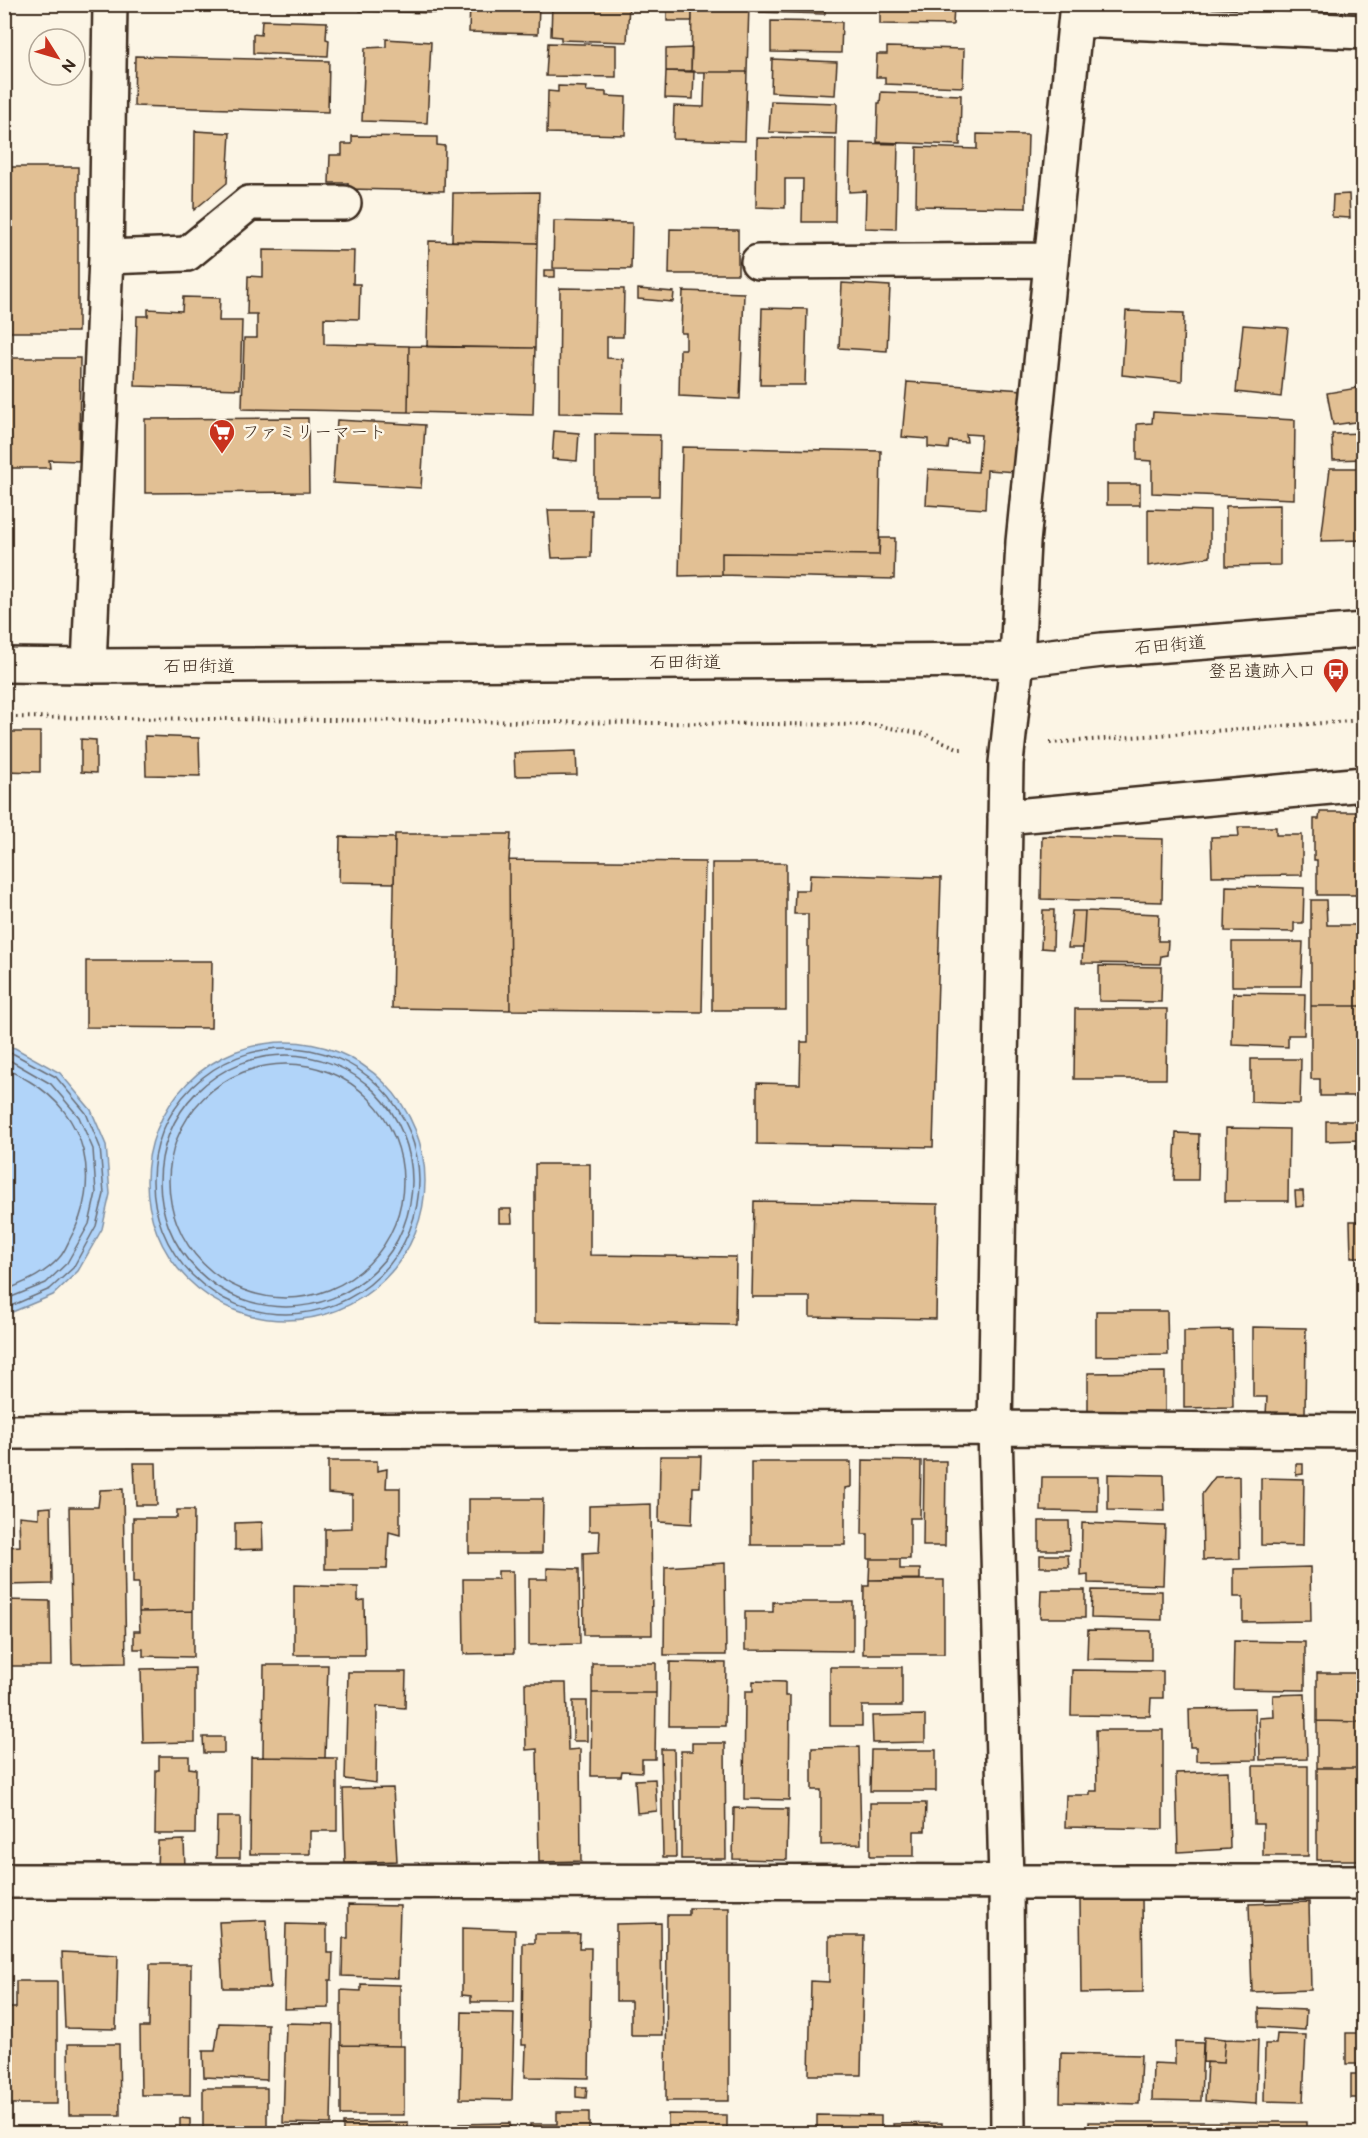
<svg xmlns="http://www.w3.org/2000/svg" width="1368" height="2138" font-family="'Balsamiq Sans','Klee One',sans-serif">
	<style>
		.water { fill: #b1d4f9; stroke: #8290a1; stroke-width: 1.5 }
		.lines { fill: none; stroke-linecap: round; stroke-linejoin: round }
		.shore { stroke: #6a6e76; stroke-width: 1.5 }
		.building { fill: #e2c094; stroke: #3b2a1e; stroke-width: 1.5 }
		.minor-casing { stroke: #3b2a1e; stroke-width: 38 }
		.path { stroke: #3b2a1e; stroke-width: 4; stroke-dasharray: 1.5 4.5; stroke-linecap: butt }
		.minor { stroke: #fcf5e5; stroke-width: 33 }
		.labels { text-anchor: middle; stroke-width: 5; stroke-linejoin: round; paint-order: stroke }
		.poi-label { font-size: 18px; fill: #3b2a1e; stroke: #fcf5e5; text-anchor: start }
		.street-label { font-size: 18px; fill: #3b2a1e; stroke: #fcf5e5 }
	</style>
	<rect width="100%" height="100%" fill="#fcf5e5"/>
	<filter id="ink" filterUnits="userSpaceOnUse"><feTurbulence type="fractalNoise" baseFrequency=".0167" numOctaves="2"/><feDisplacementMap in="SourceGraphic" scale="12" xChannelSelector="R" yChannelSelector="G"/><feConvolveMatrix kernelMatrix="1 2 1 2 8 2 1 2 1" color-interpolation-filters="sRGB"/></filter>
	<g filter="url(#ink)">
		<path class="water" d="M147 1181a139 139 0 1 1 278 0a139 139 0 1 1-278 0Z
			M5 1046 15 1048 60 1073 91 1110 106 1145 110 1194 102 1229 78 1271 53 1295 5 1315Z"/>
		<g class="lines">
			<path class="shore" d="M153 1181a133 133 0 1 1 266 0a133 133 0 1 1-266 0Z
				M4 1052 14 1054 56 1077 86 1113 100 1147 104 1194 96 1226 73 1268 50 1289 4 1309
				M160 1181a126 126 0 1 1 252 0a126 126 0 1 1-252 0Z
				M4 1060 11 1061 51 1084 79 1117 93 1149 96 1193 89 1224 67 1263 46 1283 4 1300
				M169 1181a117 117 0 1 1 234 0a117 117 0 1 1-234 0Z
				M4 1069C13 1071 21 1077 29 1081 87 1114 102 1182 70 1239 67 1245 64 1253 59 1258 44 1275 25 1282 4 1291"/>
		</g>
		<path class="building" d="M360 4H435V13L360 11Z
			M470 4H539L538 34 469 32Z
			M552 4H629L627 42 561 40V37L551 36Z
			M667 4H692V21H667Z
			M692 4H749L747 72H691Z
			M758 4H825V14L757 12Z
			M880 4H954L953 25 880 24Z
			M262 20 327 22 326 39 329 40 328 56 253 53V34L261 35Z
			M771 21 842 22 841 53 771 52Z
			M386 39 431 42 427 123 362 121 365 48 386 47Z
			M548 43 616 45V77L546 76Z
			M887 47 964 49 963 87 885 84V77H876L877 54H887Z
			M692 48 691 72 666 71V49Z
			M135 56 329 61 328 112 134 106Z
			M772 59 837 62 835 95 771 92Z
			M666 71H694L693 99 665 98Z
			M705 72H747L745 141 673 139 674 106 704 107Z
			M558 86 587 87 586 91 606 92V96L626 97 625 135 547 133 548 91 558 92Z
			M881 92 961 95 960 145 877 142 878 103H880Z
			M771 101 837 103 836 134 769 132Z
			M195 131 230 133 227 183 194 210Z
			M977 134 1028 135 1026 208 916 206 917 147 977 149Z
			M352 136 437 137V145L445 146 444 191 348 189V183H329L330 155H342V144H352Z
			M757 138 836 139 835 222H802L803 179H785V208L756 207Z
			M850 143 898 144 896 229 865 228 866 191 849 192Z
			M4 167H78V332H4Z
			M1362 173H1364V215H1362Z
			M539 192 537 243 452 241 453 193Z
			M1349 194 1350 218 1332 217 1333 195Z
			M554 221 632 223 631 269 553 268Z
			M670 229 738 230V274H669Z
			M429 241 537 243 535 348 427 347Z
			M263 250 354 251 353 284H360L359 319 324 318V344L409 346 408 412 242 409 244 338H257V314H247L248 276 263 277Z
			M544 270H555V277H544Z
			M842 283 890 286 887 351 839 348Z
			M560 288 624 289 623 337H607V358L623 359 622 414 559 413Z
			M638 289 674 292 673 302 638 299Z
			M683 291 744 293 740 399 679 396 680 349H686V333H681Z
			M183 297 220 298 219 321H242L240 389 135 386 137 316H148V309L182 311Z
			M762 308 807 309 805 385H760Z
			M1126 311 1184 313 1182 381 1122 375Z
			M1243 325 1288 328 1281 397 1236 392Z
			M409 346 535 348 533 415 408 412Z
			M4 358H80L79 461 49 460 50 468H4Z
			M907 382 1023 390 1017 472 987 470 985 509 926 505 928 469 978 472 981 435 966 434 967 442 949 441 948 449 928 447V439L902 437Z
			M1364 385V424H1363L1357 386Z
			M1357 388 1362 421 1333 425 1327 393Z
			M1153 412 1295 420 1294 499 1152 493V461L1137 460V424L1152 423Z
			M308 418 309 492 145 493V419Z
			M337 420 425 425 421 488 333 483Z
			M554 431 579 433 577 461 552 459Z
			M1364 433V459L1333 460 1332 434Z
			M595 434 660 435 659 496H595Z
			M682 447 881 451 879 555 722 553V575L679 576Z
			M1330 468H1363V540L1321 541Z
			M1107 484H1140V505H1107Z
			M1280 505V565L1226 566V506Z
			M1148 509 1210 511V557L1148 566Z
			M548 510H592L591 557 552 558Z
			M880 538H895L894 579 722 575V553L879 555Z
			M4 732H40V772L4 771Z
			M145 736 199 738 200 776 146 775Z
			M81 739 96 740V773L81 772Z
			M576 751 577 775 515 776 514 753Z
			M1320 812H1364V895H1317V860H1314V819H1319Z
			M1238 827H1276V835H1302V875L1212 876 1211 837 1239 836Z
			M395 834H511L509 860 510 1010 392 1008Z
			M1042 836 1163 839 1162 902 1041 899Z
			M340 837 395 838 394 883 339 882Z
			M509 860 705 862 702 1012 510 1010Z
			M712 863H786V1010H712Z
			M810 874 941 878 933 1147 757 1144V1083L800 1084 801 1042H808V914H794L795 890H809Z
			M1226 886 1304 888 1303 923H1294V932L1225 931Z
			M1311 900H1326L1327 925H1364L1363 1006H1311Z
			M1043 910H1054L1053 949 1041 948Z
			M1072 911H1085L1083 948H1068Z
			M1085 911 1159 914 1158 941H1168L1167 955 1161 956 1160 964 1082 963Z
			M1232 942H1303L1301 986H1232Z
			M86 961H212L211 1028 86 1027Z
			M1099 966 1162 967 1161 1002 1099 1001Z
			M1233 993 1305 994 1304 1035H1288V1047L1232 1045Z
			M1311 1006H1363L1364 1096H1320V1079H1311Z
			M1075 1009H1167L1166 1079H1074Z
			M1251 1059H1301L1300 1104 1251 1102Z
			M1326 1121H1361V1140L1326 1141Z
			M1226 1128 1289 1129 1288 1201H1225Z
			M1176 1133 1199 1134 1198 1180H1174Z
			M535 1164H590V1255L736 1257 735 1325 535 1322Z
			M1295 1191H1303L1304 1206 1296 1207Z
			M754 1201 938 1204 936 1319 810 1317V1297H752Z
			M499 1209H511L512 1223H499Z
			M1350 1221H1364V1257H1351Z
			M1361 1304H1364V1336H1361Z
			M1096 1311H1167L1168 1355 1096 1356Z
			M1253 1327 1306 1328 1305 1416 1266 1415 1267 1397H1253Z
			M1232 1330 1233 1407 1184 1408V1331Z
			M1362 1345H1364V1417H1362Z
			M1165 1372V1416H1088V1373Z
			M660 1456H701L700 1487H693L692 1524 659 1522Z
			M863 1460 921 1461 920 1518H910V1559H868V1534H862Z
			M328 1461H377V1471L387 1469 386 1488H400V1535L389 1532 387 1569H325V1529L352 1528V1495L328 1493Z
			M924 1461H946L945 1546H923Z
			M751 1462H851V1487L845 1488V1545H751Z
			M134 1463H156L157 1505H136Z
			M1296 1464H1303V1474L1296 1475Z
			M1108 1474 1164 1475 1165 1511 1108 1510Z
			M1239 1476 1240 1559 1203 1560 1202 1494 1215 1477Z
			M1042 1477H1098V1512L1041 1511Z
			M1261 1478 1304 1479 1303 1546 1261 1545Z
			M123 1489 126 1663 72 1664 69 1507H98L100 1490Z
			M469 1499H543L542 1553H469Z
			M651 1504 652 1635H584L583 1553 599 1552 600 1531H589V1506Z
			M51 1507 52 1584 6 1585 7 1547 20 1546 19 1516 39 1518V1508Z
			M177 1510H194L193 1611 139 1612V1583H133V1518H177Z
			M1039 1521H1069L1070 1550H1039Z
			M262 1522 263 1549 235 1550V1523Z
			M1082 1523 1165 1526 1163 1585 1088 1583V1575L1081 1576Z
			M1040 1555H1068L1069 1567H1040Z
			M870 1559H900V1569H920V1579L869 1580Z
			M725 1563 726 1655H664L665 1567Z
			M1310 1567 1311 1621 1243 1622V1597H1234V1569Z
			M547 1568 579 1569 580 1644 529 1645V1579H547Z
			M498 1571H513L514 1653 464 1654 463 1579H498Z
			M869 1580H944V1654H863L864 1586H869Z
			M294 1585 358 1587V1601L364 1600 365 1655H294Z
			M1041 1590H1085V1618H1040Z
			M1092 1590 1162 1591V1620L1091 1618Z
			M4 1600 50 1601 51 1666H5Z
			M773 1602H853V1651L745 1650V1612H773Z
			M193 1611V1657L143 1656V1649H134V1631H140L139 1612Z
			M1088 1630 1151 1631V1660L1087 1659Z
			M1234 1641 1305 1642V1690L1233 1689Z
			M670 1662 726 1663 725 1726H669Z
			M592 1663H656V1693H592Z
			M264 1665H328L325 1758 263 1757Z
			M830 1667H902V1706H862V1726H830Z
			M195 1668V1742L143 1743 141 1669Z
			M1072 1670 1163 1671V1698H1151L1150 1716 1071 1715Z
			M348 1672H406L405 1708 377 1706 376 1783 345 1779Z
			M1317 1673H1362L1361 1722 1317 1721Z
			M753 1681 785 1682V1696H790L789 1800 744 1799 745 1691H753Z
			M525 1683H566L568 1750 580 1749 581 1861 539 1862 537 1749 526 1750Z
			M592 1693H656L655 1759H642V1772L622 1771 621 1776H591Z
			M1305 1694 1307 1759 1260 1760 1259 1718 1274 1717 1273 1695Z
			M573 1701H587V1741H573Z
			M1255 1708 1256 1760 1196 1761V1747H1190L1189 1709Z
			M925 1715V1742L873 1743 872 1716Z
			M1317 1721 1361 1722V1768H1317Z
			M1096 1730H1163V1829L1065 1827 1066 1795H1090V1791H1097Z
			M203 1737H224V1753H204Z
			M692 1743H725L726 1859H681V1751H692Z
			M859 1747 861 1844 821 1845V1790H812V1748Z
			M661 1749H674L676 1857H663Z
			M871 1750H936V1791H870Z
			M159 1756H189V1768L196 1769 195 1834H155L156 1770H159Z
			M251 1757 337 1758V1831H310V1854H250Z
			M1253 1766H1308V1856H1263V1824H1254Z
			M1317 1768H1361V1860H1317Z
			M1228 1771 1230 1849 1178 1852 1176 1773Z
			M655 1779 657 1811 637 1813 635 1780Z
			M393 1788 397 1861 345 1863 343 1789Z
			M870 1803H926L925 1831H914V1856H870Z
			M734 1808 788 1809 787 1860 733 1859Z
			M217 1817H240V1858H216Z
			M184 1840 185 1868 157 1870 158 1841Z
			M1142 1897 1143 1992 1081 1993 1080 1899Z
			M1309 1902 1311 1990 1252 1992 1249 1904Z
			M348 1905 400 1906 398 1978 342 1976 343 1938H348Z
			M689 1908H729V2101H666L667 1915H689Z
			M266 1920 270 1988H223L219 1922Z
			M661 1923 662 2035H631V2001H616V1924Z
			M286 1924 327 1925V1953H333L332 1980H329V2008L284 2009Z
			M462 1928 515 1930 514 2002H471V1996L462 1995Z
			M535 1934H580L579 1948H591L589 2078 525 2077 526 2045H522L523 1943H535Z
			M829 1936H864L861 2075H809L811 1981 829 1982Z
			M62 1952 118 1955 116 2029 65 2028Z
			M150 1964H191L190 2095H141L140 2027H149Z
			M16 1981H57V2104H4V2008H16Z
			M361 1984 400 1985V2046L341 2045V1990L361 1991Z
			M1259 2008 1306 2010 1305 2030 1259 2027Z
			M462 2012 514 2013 512 2100 460 2099Z
			M219 2023 268 2024 267 2080 204 2077 203 2051H215Z
			M286 2023 333 2024 331 2124 283 2123Z
			M1346 2033H1364V2103L1362 2098H1351V2074H1357V2064H1346Z
			M1277 2034 1306 2035 1303 2102 1264 2101 1265 2044H1276Z
			M1204 2037 1225 2039 1223 2063 1203 2062Z
			M1225 2039 1258 2040 1256 2104 1205 2101 1207 2062 1223 2063Z
			M1175 2042 1203 2043 1201 2101 1152 2100 1153 2063 1175 2064Z
			M68 2044H119L120 2115H69Z
			M341 2045 404 2046V2115H341Z
			M1061 2053 1141 2055 1139 2104 1060 2102Z
			M576 2087H587L586 2098 576 2097Z
			M203 2088H267V2134H203Z
			M557 2112H589V2134H530V2124H557Z
			M668 2114 727 2115V2134H668Z
			M817 2115 881 2116V2134L817 2133Z
			M180 2118 190 2119V2134H180Z
			M408 2122V2134H343V2123Z
			M1089 2122H1306V2134H1089Z
			M510 2123 511 2134H459V2124Z
			M942 2123V2134H894L893 2124Z
			M4 2131H58V2134H4Z"/>
		<g class="lines">
			<g class="minor-casing">
				<path id="minor" d="M1076 20 1364 32
					M106 257 187 254 249 203H344
					M758 262 1051 260
					M4 665 89 666 1017 660 1102 650 1364 630
					M89 666 106 257 110 4
					M1005 817 1364 784
					M4 1432 995 1428 1364 1431
					M4 1881 1364 1882
					M1008 2134 1006 1882 995 1428 1006 763 1017 660 1023 542 1077 4"/>
			</g>
			<path class="path" d="M4 717 874 725 924 734 960 749H965
				M1050 743 1364 720"/>
			<use href="#minor" class="minor"/>
		</g>
	</g>
	<defs>
		<g id="supermarket-pin" transform="scale(1.35)"><path d="M0 17L-7.5 6A9.5 9.5 0 1 1 7.5 6Z" fill="#c8321e" stroke="#fcf5e5"/><path d="M-6-5.5h2.5l.6 2H6L4.5 2H-2.5L-4.4-4H-6ZM-1.5 3.2a1.3 1.3 0 1 0 .1 0ZM3 3.2a1.3 1.3 0 1 0 .1 0Z" fill="#fff"/></g>
		<g id="bus-pin" transform="scale(1.35)"><path d="M0 17L-7.5 6A9.5 9.5 0 1 1 7.5 6Z" fill="#c8321e" stroke="#fcf5e5"/><path d="M-5-6H5V4H4V6H2V4H-2V6H-4V4H-5ZM-3.5-4V0h7V-4ZM-3.5 1.2v1.5H-2V1.2ZM2 1.2v1.5H3.5V1.2Z" fill="#fff"/></g>
	</defs>
	<g fill-rule="evenodd">
		<use href="#supermarket-pin" x="222" y="432"/>
		<use href="#bus-pin" x="1336" y="671"/>
	</g>
	<g class="labels">
		<g class="poi-label">
			<text x="242" y="438">ファミリーマート</text>
			<text x="1316" y="677" text-anchor="end">登呂遺跡入口</text>
		</g>
		<g class="street-label">
			<text transform="translate(1170 645) rotate(-5)" y="6">石田街道</text>
			<text x="685" y="668">石田街道</text>
			<text x="199" y="672">石田街道</text>
		</g>
	</g>
	<rect width="1368" height="2138" fill="none" stroke="#fcf5e5" stroke-width="24"/>
	<rect x="12" y="12" width="1344" height="2114" fill="none" stroke="#3b2a1e" stroke-width="2" filter="url(#ink)"/>
	<g transform="translate(57 57) rotate(127)"><circle r="28" fill="#fcf5e5" stroke="#afa495" stroke-width="1.5"/>
	<path d="M0-4.5L10 22L0 15L-10 22Z" fill="#c8321e"/>
	<text y="-9" font-size="16" font-weight="bold" text-anchor="middle" fill="#3b2a1e">N</text>
	</g>
</svg>
